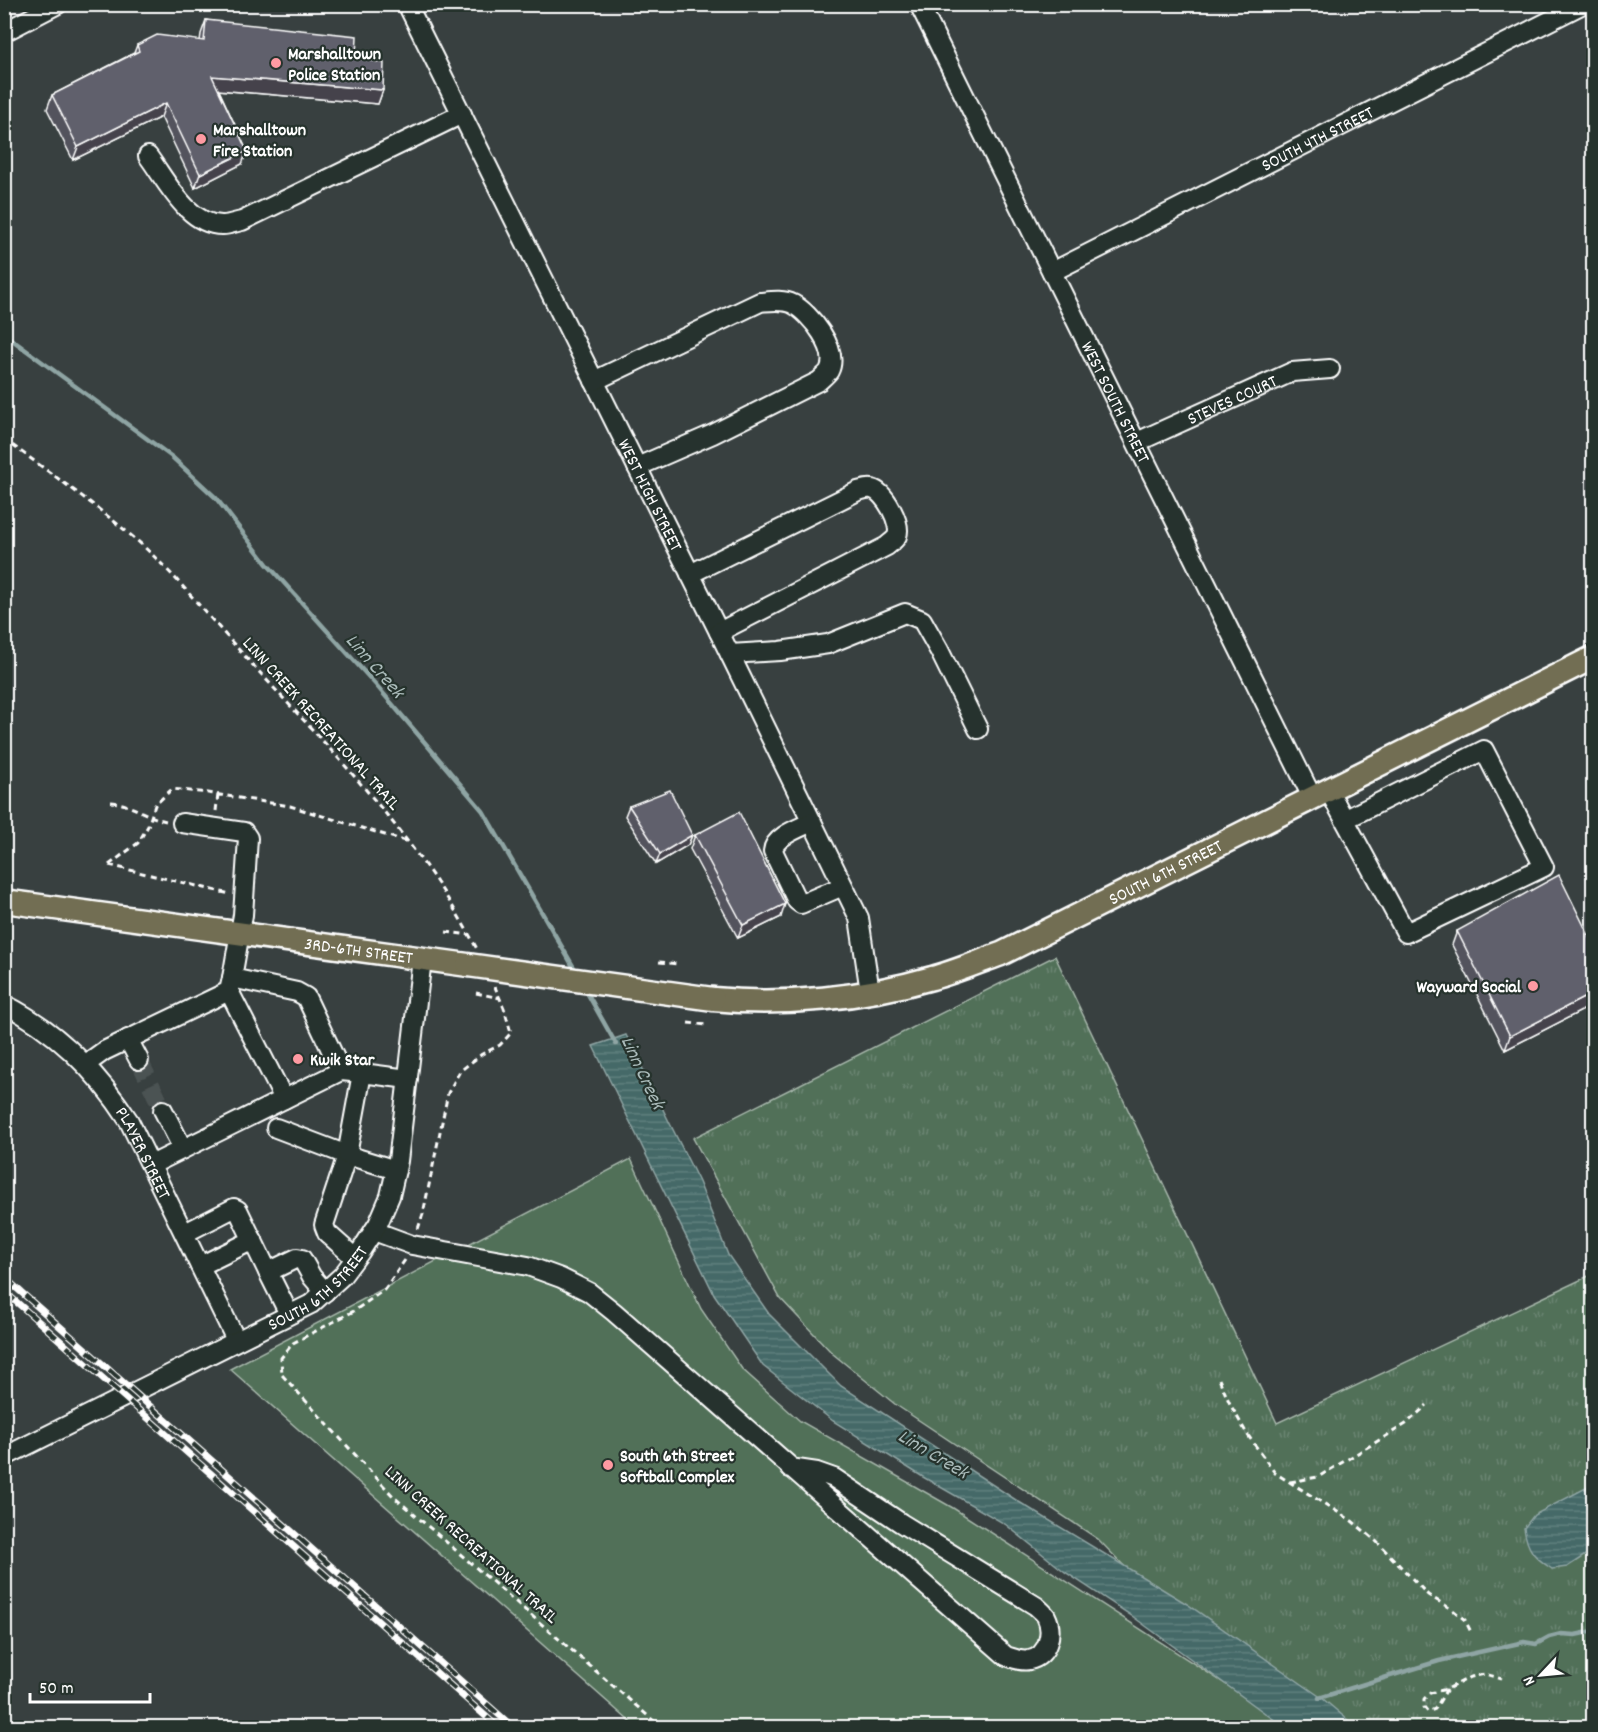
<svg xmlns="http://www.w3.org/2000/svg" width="1598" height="1732" font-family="Dekko,sans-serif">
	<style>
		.grass { fill: url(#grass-tufts); stroke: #a8b8ac; stroke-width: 1.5 }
		.green { fill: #517059; stroke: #a8b8ac; stroke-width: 1.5 }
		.water { fill: url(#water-rules); stroke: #8fa5a4; stroke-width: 1.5 }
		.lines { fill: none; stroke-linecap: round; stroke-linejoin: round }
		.stream { stroke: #8fa5a4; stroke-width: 4.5 }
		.minor-tunnel { stroke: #4c5353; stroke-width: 18; stroke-dasharray: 18 9; stroke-linecap: butt }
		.minor-casing { stroke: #fff; stroke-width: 22 }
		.major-casing { stroke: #fff; stroke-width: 27 }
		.path { stroke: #fff; stroke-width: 3; stroke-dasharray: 6 4.5; stroke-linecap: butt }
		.minor { stroke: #26332d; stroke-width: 18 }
		.major { stroke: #726e52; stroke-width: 22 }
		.rail-casing { stroke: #fff; stroke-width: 7 }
		.rail { stroke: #26332d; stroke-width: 4.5; stroke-dasharray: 14; stroke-linecap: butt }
		.major-bridge-casing { stroke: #fff; stroke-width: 27; stroke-linecap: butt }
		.major-bridge { stroke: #726e52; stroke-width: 22 }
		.wall { fill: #53535d; stroke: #fff; stroke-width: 1.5 }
		.shaded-wall { fill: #44434c; stroke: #fff; stroke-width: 1.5 }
		.building { fill: #61606c; stroke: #fff; stroke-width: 1.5 }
		.poi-dot { fill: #ff9aa2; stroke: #26332d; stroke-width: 2 }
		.labels { text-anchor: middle; stroke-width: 4.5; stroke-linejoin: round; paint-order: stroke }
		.poi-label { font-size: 18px; font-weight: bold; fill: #fff; stroke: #26332d; text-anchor: start }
		.street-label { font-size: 18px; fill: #fff; stroke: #26332d }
		.water-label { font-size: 20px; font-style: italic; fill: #abbcbb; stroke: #26332d }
	</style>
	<defs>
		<pattern id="grass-tufts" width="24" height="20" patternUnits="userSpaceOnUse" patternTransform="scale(1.5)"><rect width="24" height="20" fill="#517059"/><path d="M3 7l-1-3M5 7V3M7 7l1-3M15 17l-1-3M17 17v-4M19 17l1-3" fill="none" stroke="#6b8572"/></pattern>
		<pattern id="water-rules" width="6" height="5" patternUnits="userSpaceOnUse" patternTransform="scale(1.5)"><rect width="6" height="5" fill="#446968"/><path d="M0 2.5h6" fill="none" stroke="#60807f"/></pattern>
	</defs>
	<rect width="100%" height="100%" fill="#384040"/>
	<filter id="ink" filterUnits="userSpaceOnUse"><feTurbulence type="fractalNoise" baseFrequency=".0167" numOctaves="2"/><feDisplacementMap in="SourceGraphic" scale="12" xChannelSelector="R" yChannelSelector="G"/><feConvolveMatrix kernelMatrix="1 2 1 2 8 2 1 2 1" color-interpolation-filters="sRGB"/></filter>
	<g filter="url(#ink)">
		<path class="grass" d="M1055 956 1277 1423 1593 1274V1727H1280L1098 1539 896 1405 833 1354 780 1298 693 1138Z"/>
		<path class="green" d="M631 1159 701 1309 742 1369 800 1421 953 1508 1241 1694 1285 1727H636L230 1369Z"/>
		<path class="water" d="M626 1035 699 1182 728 1255 769 1314 841 1386 1019 1502 1187 1604 1322 1698 1356 1727H1284L1132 1616 1065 1572 1005 1524 923 1477 833 1421 763 1366 714 1294 593 1046Z
			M1593 1473V1550L1567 1567 1552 1569C1534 1557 1527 1550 1524 1528L1534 1515 1588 1487Z"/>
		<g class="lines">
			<path class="stream" d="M4 334 172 457 216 498 267 564 376 685 483 811 577 973
				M585 989 616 1044
				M1319 1698 1439 1661 1524 1642 1536 1644 1549 1637 1561 1634 1575 1635 1594 1631"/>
			<path class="minor-tunnel" d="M139 1060 163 1110"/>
			<g class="minor-casing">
				<g id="minor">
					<path id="s1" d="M407 4 719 632 859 918 870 992"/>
					<path id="s2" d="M919 4 1313 799"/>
					<path d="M4 32 58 4"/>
					<path d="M148 156C166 180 188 226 223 225 229 225 236 222 242 221L462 114"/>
					<path id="s3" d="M1052 272 1583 4"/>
					<path d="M594 381 760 302C771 301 783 299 793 304 810 313 840 350 829 371 827 374 822 378 819 381L713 434 637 467"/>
					<path id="s4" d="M1137 442 1292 372 1330 369"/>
					<path d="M690 574 858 491C862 490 868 488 872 489 885 492 902 524 897 536 895 540 890 543 887 546L719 632"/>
					<path d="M730 654 780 651 828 644 905 613 922 620 939 650 978 729"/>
					<path d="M1329 791 1406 933 1544 867 1484 750 1346 819"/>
					<path d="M812 822C800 828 774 836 773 851L797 901 801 904 843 886"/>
					<path d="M182 823 244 832 248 838 243 915 232 978 297 992 306 997 341 1071"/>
					<path d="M229 991 284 1099"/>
					<path id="s5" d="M4 1004C58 1031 97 1072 129 1121L236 1340"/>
					<path d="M128 1039 139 1060"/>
					<path d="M86 1064 104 1051 229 991 232 978"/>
					<path d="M163 1110 183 1149"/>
					<path d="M276 1128 347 1155 324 1225 327 1233 355 1258"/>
					<path d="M151 1165 341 1071 362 1073"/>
					<path d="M396 1170 347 1155 362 1073 408 1079"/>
					<path d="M374 1231 412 1245 528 1266 561 1278 589 1292 614 1312 1006 1656C1013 1658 1021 1662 1029 1660 1048 1657 1054 1632 1046 1616 1044 1613 1039 1609 1036 1606L901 1523 834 1478 817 1472 790 1468"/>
					<path d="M185 1233 234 1208 238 1210 268 1272 297 1258 302 1259 312 1277 325 1292"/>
					<path d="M200 1266 253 1240"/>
					<path d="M268 1272 289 1314"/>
					<path id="s6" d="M4 1457 311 1304 342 1276 360 1252 378 1224 390 1196 398 1161 422 959"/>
				</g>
			</g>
			<g class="major-casing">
				<g id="major">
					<path id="s7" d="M4 901 468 965"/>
					<path id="s8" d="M713 999C784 1006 863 998 932 978 955 972 978 962 1001 954L1594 657"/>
				</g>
			</g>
			<path class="path" d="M4 439C50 473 98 506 141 544 174 574 201 608 231 641 248 660 266 679 283 698 355 775 427 854 477 949
				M111 802C130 803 146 817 166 821
				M216 811 218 794
				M109 865 138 843 148 826 155 805 172 789 208 793 290 806 408 842
				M109 865 230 894
				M446 932 470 935
				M659 962 679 964
				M476 993 500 998
				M688 1023 707 1025
				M418 1229 423 1214 448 1093 460 1071 482 1054 500 1045 511 1033 504 1008 495 987
				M405 1260 384 1290 354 1311 293 1343 281 1358 282 1375 394 1497 662 1728
				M1219 1379 1230 1404 1247 1434 1275 1473 1352 1521 1375 1540 1428 1595 1453 1610 1465 1620 1471 1632
				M1290 1482 1318 1477 1406 1424 1427 1405
				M1447 1689 1435 1709 1428 1712 1424 1707V1699L1430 1693 1447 1689 1471 1677 1485 1674 1502 1679"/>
			<use href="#minor" class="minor"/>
			<use href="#major" class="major"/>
			<g class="rail-casing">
				<path id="rail" d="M4 1277 514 1728
					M4 1291 499 1728"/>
			</g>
			<use href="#rail" class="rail"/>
			<g class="major-bridge-casing">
				<path id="major-bridge" d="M468 965 713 999"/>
			</g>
			<use href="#major-bridge" class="major-bridge"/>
		</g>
		<path class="wall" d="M206 20 356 58 383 90 378 104 219 90 247 151 242 164 195 188 161 117 73 160 47 109 52 95 134 53 137 45 200 41 201 34Z
			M629 806 692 835 688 845 656 864 625 816Z
			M695 835 781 917 738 938 690 849Z
			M1457 931 1593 944V1005L1505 1050 1452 945Z"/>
		<path class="shaded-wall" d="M212 76 383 90 378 104 207 89Z
			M166 103 161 117 73 160 78 147Z
			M247 151 242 164 195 188 200 174Z
			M692 835 688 845 656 864 660 854Z
			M785 904 781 917 738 938 743 925Z
			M1593 993V1005L1505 1050 1510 1036Z"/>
		<path class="building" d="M206 20 357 36 356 58 384 63 383 90 212 76 247 151 200 174 166 103 78 147 52 95 139 51 137 45 157 35 204 41Z
			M670 790 692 835 660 854 629 806Z
			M739 812 785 904 743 925 695 835Z
			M1559 875 1593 944V993L1510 1036 1457 931Z"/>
	</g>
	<g class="poi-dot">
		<circle cx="276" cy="63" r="6"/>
		<circle cx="201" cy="139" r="6"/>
		<circle cx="1533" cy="986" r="6"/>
		<circle cx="298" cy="1059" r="6"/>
		<circle cx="608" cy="1465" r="6"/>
	</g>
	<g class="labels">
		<g class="poi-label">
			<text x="288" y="59">Marshalltown<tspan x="288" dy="21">Police Station</tspan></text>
			<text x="213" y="135">Marshalltown<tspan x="213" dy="21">Fire Station</tspan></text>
			<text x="1521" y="992" text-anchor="end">Wayward Social</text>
			<text x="310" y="1065">Kwik Star</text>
			<text x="620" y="1461">South 6th Street<tspan x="620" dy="21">Softball Complex</tspan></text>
		</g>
		<g class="street-label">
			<text dy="6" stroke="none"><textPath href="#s3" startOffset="297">SOUTH 4TH STREET</textPath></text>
			<text dy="6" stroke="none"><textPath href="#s4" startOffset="104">STEVES COURT</textPath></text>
			<text dy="6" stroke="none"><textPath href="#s2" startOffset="444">WEST SOUTH STREET</textPath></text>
			<text dy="6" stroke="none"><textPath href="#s1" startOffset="548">WEST HIGH STREET</textPath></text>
			<text transform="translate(322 723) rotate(48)" y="6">LINN CREEK RECREATIONAL TRAIL</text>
			<text dy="6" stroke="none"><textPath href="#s8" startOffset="478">SOUTH 6TH STREET</textPath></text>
			<text dy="6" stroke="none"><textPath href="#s7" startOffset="358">3RD-6TH STREET</textPath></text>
			<text dy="6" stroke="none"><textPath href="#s5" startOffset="208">PLAYER STREET</textPath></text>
			<text dy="6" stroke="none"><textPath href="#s6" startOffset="358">SOUTH 6TH STREET</textPath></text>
			<text transform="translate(472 1544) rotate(42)" y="6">LINN CREEK RECREATIONAL TRAIL</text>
		</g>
		<g class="water-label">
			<text transform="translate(376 665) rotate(49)" y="7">Linn Creek</text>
			<text transform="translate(644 1072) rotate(65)" y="7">Linn Creek</text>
			<text transform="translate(934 1453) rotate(31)" y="7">Linn Creek</text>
		</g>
	</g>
	<rect width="1598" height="1732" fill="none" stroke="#26332d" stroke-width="24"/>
	<rect x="12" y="12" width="1574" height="1708" fill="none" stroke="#fff" stroke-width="2" filter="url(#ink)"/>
	<g transform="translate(1541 1675) rotate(244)" stroke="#26332d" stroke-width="4.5" paint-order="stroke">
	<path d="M0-4.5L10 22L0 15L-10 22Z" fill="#ffffff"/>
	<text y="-9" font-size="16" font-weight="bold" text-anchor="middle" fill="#ffffff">N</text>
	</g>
	<path d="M30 1693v9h120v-9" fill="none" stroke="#ffffff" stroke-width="3"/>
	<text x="39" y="1693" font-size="18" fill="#ffffff" stroke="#26332d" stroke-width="4.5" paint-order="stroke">50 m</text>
</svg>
